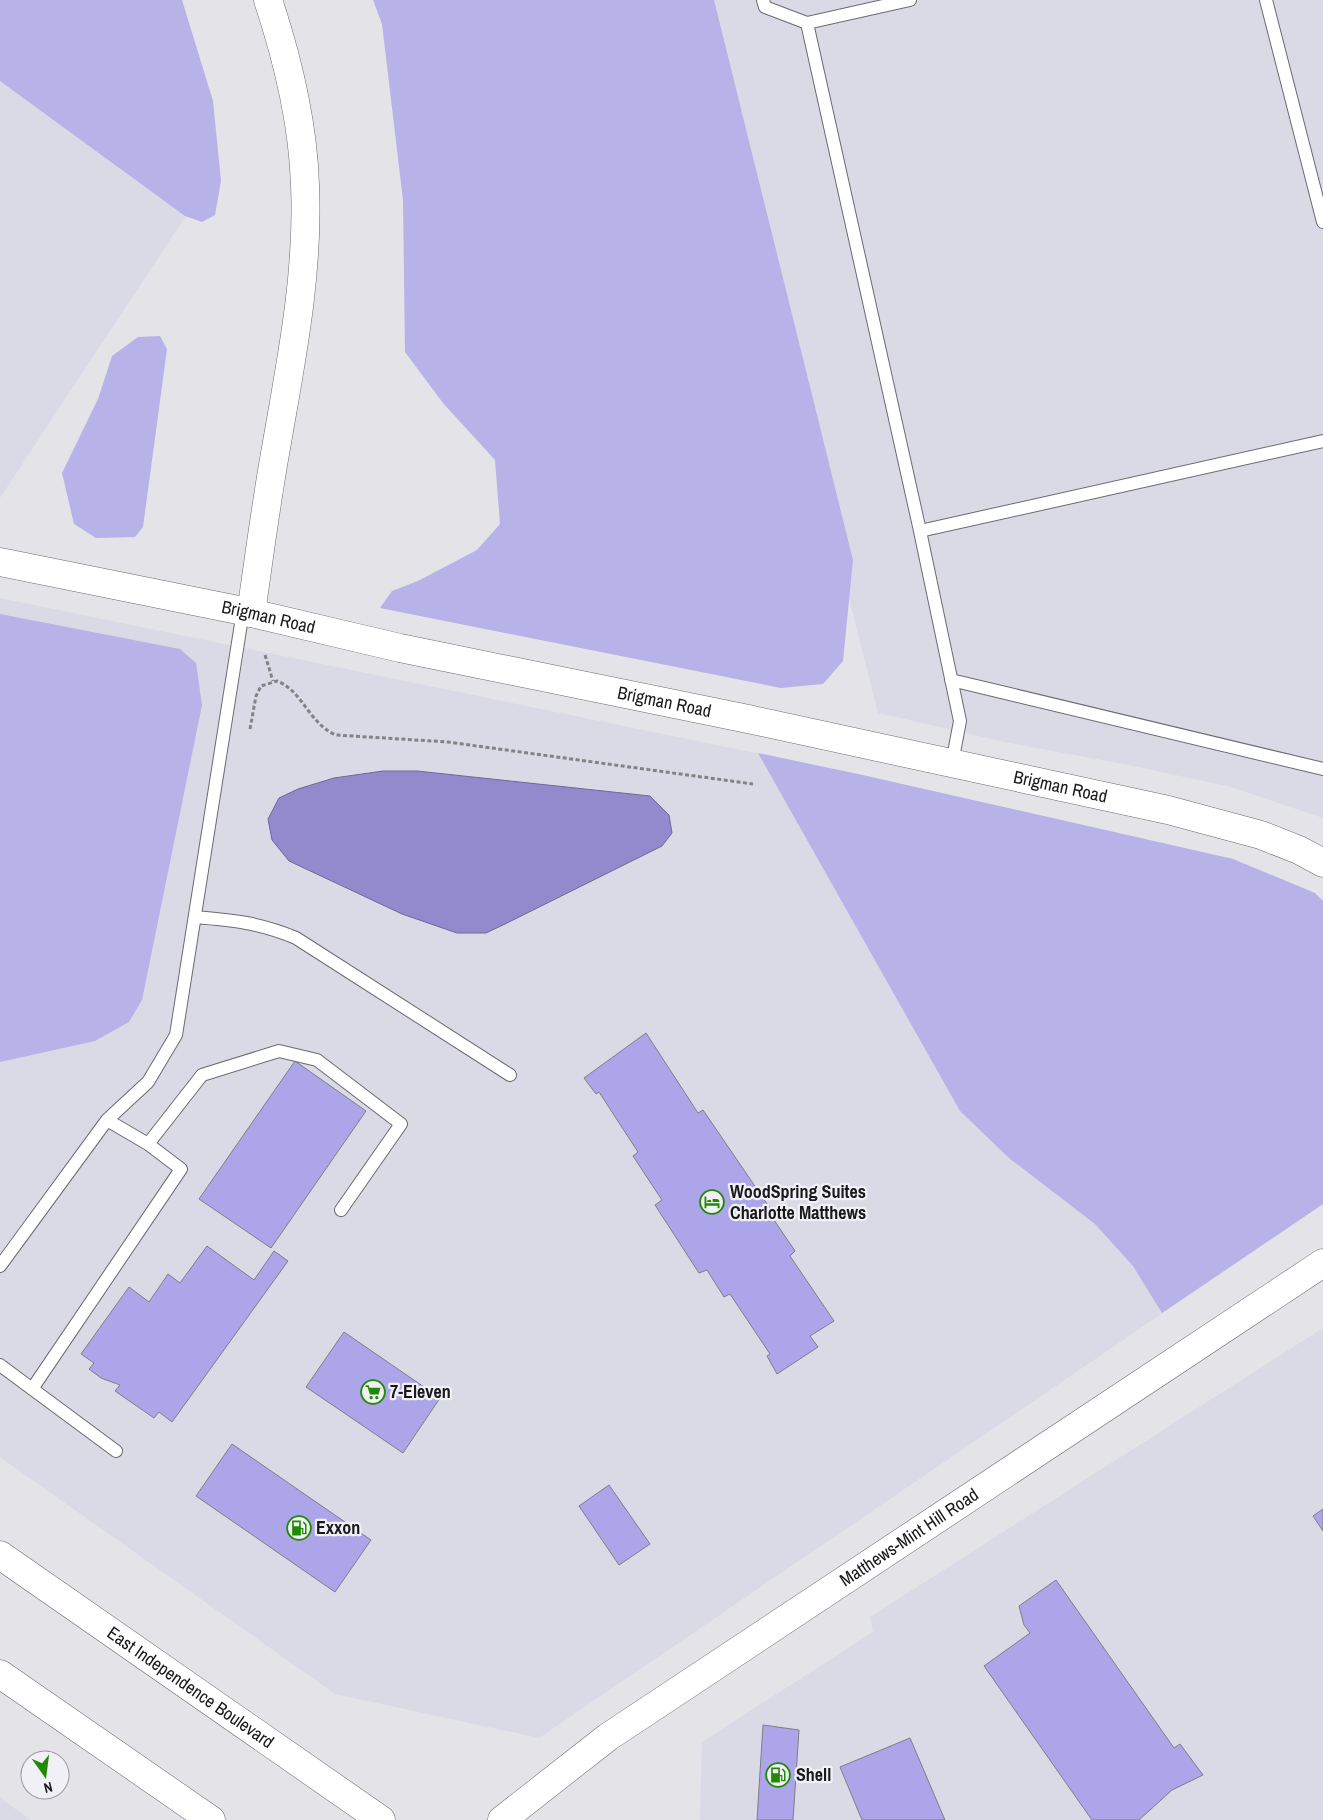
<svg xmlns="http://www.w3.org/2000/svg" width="1323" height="1820" font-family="'Archivo Narrow',sans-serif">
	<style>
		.built { fill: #dadae7 }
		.green { fill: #b7b2e8 }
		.water { fill: #918acd; stroke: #6d6898 }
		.building { fill: #aca5e9; stroke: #7e7e83 }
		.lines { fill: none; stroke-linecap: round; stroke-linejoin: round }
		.service-casing { stroke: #6b6a6f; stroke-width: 14 }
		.tertiary-casing { stroke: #6b6a6f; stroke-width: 29 }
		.secondary-casing { stroke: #6b6a6f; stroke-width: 29 }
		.trunk-casing { stroke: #6b6a6f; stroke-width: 29 }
		.path { stroke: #838386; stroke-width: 3; stroke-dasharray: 4 2.5; stroke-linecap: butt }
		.service { stroke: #fff; stroke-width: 12 }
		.tertiary { stroke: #fff; stroke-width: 28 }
		.secondary { stroke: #fff; stroke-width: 28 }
		.trunk { stroke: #fff; stroke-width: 28 }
		.labels { text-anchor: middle; stroke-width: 4.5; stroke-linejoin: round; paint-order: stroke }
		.street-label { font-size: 18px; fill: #19191b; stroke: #f0f0f6 }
		.poi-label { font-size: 18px; font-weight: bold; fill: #19191b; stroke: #f0f0f6; text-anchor: start }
	</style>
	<rect width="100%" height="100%" fill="#e3e3e8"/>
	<path class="built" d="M698 0H1323V818L1231 787 1129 765 1014 744 878 713Z
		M0 81 189 211 0 498Z
		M0 598 858 774 1233 859 1315 893 1323 901V1204L539 1738 335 1694 0 1457Z
		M1323 1328V1820H700L702 1742 873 1632 870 1617Z
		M0 1798 31 1820H0Z"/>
	<path class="green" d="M0 0H182L213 101 221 181 215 215 202 222 185 216 0 81Z
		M373 0H714L853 560 843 661 823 684 781 688 380 608 392 591 418 581 477 550 500 524 495 460 443 403 405 352 403 200 382 24Z
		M160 336 167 349 143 527 135 537 96 538 74 524 62 473 98 399 112 356 138 337Z
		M0 614 180 649 196 663 202 705 142 1000 129 1022 95 1041 0 1062Z
		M758 753 858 774 1233 859 1315 893 1323 901V1204L1162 1313 1133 1266 1095 1224 1009 1158 960 1111Z"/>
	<path class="water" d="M383 771H417L650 796 669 815 672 833 662 846 505 924 486 933H457L402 914 289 861 272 840 268 819 279 798 298 789 334 778Z"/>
	<path class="building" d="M646 1033 698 1113 703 1110 776 1217 774 1220 795 1251 790 1256 834 1321 810 1336 818 1347 777 1374 767 1356 770 1354 730 1294 724 1297 707 1270 699 1273 697 1270 655 1205 662 1200 633 1156 638 1152 599 1092 596 1094 584 1078Z
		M295 1061 366 1111 271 1248 199 1199Z
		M207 1246 254 1280 274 1251 288 1261 172 1422 159 1412 154 1418 115 1391 120 1385 101 1378 89 1369 94 1363 81 1354 129 1287 149 1302 168 1274 180 1283Z
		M344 1332 440 1398 403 1453 306 1387Z
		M232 1444 371 1540 335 1592 196 1496Z
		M609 1485 650 1544 619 1565 579 1506Z
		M1323 1509V1531L1313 1516Z
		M1056 1580 1174 1748 1180 1744 1203 1775 1172 1790 1139 1820H1092L984 1666 1030 1633 1024 1625 1019 1606Z
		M763 1725 799 1730 793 1820H757Z
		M910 1738 945 1820H862L840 1767Z"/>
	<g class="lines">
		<g class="service-casing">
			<path id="service" d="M763 0 765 7 807 23 910 0
				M1266 0 1323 222
				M807 23 920 531
				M951 680 1323 769
				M952 763 960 721 920 531 1323 441
				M195 917C232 920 261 923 296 938L510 1075
				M148 1144 202 1075 279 1051 317 1060 401 1124 341 1210
				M0 1266 107 1120 148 1082 176 1035 243 611
				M0 1365 116 1451
				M32 1389 181 1169 148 1144 107 1120"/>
		</g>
		<g class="tertiary-casing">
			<g id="tertiary">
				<path id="s1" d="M0 562 243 611 400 648 748 719 1168 810 1261 835 1299 850 1323 863"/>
				<path d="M251 613C259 558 266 503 276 448 291 361 309 274 305 185 303 122 288 60 268 0"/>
			</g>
		</g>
		<g class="secondary-casing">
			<g id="secondary">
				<path id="s2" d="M502 1820 608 1737 1323 1263"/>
			</g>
		</g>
		<g class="trunk-casing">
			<g id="trunk">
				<path id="s3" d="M0 1555 381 1820"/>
				<path d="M0 1674 211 1820"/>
			</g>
		</g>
		<path class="path" d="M265 655 273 681
			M250 729 256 696 261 686 277 681C303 691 309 724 336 735L448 742 753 784"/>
		<use href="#service" class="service"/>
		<use href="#tertiary" class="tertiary"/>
		<use href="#secondary" class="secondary"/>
		<use href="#trunk" class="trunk"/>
	</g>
	<defs>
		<g id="hotel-ring" transform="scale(1.25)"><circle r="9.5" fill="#f0f0f6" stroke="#218a04" stroke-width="1.5"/><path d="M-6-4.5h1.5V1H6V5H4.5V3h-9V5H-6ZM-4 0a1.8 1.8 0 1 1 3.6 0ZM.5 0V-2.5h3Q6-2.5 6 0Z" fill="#218a04"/></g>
		<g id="supermarket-ring" transform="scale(1.25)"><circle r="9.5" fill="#f0f0f6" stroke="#218a04" stroke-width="1.5"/><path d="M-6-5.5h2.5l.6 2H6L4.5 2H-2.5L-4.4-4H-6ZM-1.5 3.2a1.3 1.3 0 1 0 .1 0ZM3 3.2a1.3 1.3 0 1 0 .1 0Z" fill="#218a04"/></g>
		<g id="fuel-ring" transform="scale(1.25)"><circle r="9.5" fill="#f0f0f6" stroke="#218a04" stroke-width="1.5"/><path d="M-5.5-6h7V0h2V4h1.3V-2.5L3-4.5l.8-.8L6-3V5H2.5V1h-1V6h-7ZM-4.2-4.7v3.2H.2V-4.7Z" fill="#218a04"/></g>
	</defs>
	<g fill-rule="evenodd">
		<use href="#hotel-ring" x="712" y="1202"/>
		<use href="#supermarket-ring" x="373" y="1392"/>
		<use href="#fuel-ring" x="299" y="1528"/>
		<use href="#fuel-ring" x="778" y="1775"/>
	</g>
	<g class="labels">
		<g class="street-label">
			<text dy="6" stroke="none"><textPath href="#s1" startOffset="274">Brigman Road</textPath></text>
			<text dy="6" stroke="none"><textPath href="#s1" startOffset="679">Brigman Road</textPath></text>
			<text dy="6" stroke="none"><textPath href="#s1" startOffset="1084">Brigman Road</textPath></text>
			<text dy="6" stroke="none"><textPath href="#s2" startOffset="496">Matthews-Mint Hill Road</textPath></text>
			<text dy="6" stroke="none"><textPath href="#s3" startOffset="232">East Independence Boulevard</textPath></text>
		</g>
		<g class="poi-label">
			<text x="730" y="1198">WoodSpring Suites<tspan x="730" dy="21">Charlotte Matthews</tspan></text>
			<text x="390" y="1398">7-Eleven</text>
			<text x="316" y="1534">Exxon</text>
			<text x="796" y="1781">Shell</text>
		</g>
	</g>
	<g transform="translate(45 1775) rotate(166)"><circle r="24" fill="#f0f0f6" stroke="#9a9a9e"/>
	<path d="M0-4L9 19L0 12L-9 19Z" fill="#218a04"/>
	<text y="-8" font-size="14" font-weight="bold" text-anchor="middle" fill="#19191b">N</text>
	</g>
</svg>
